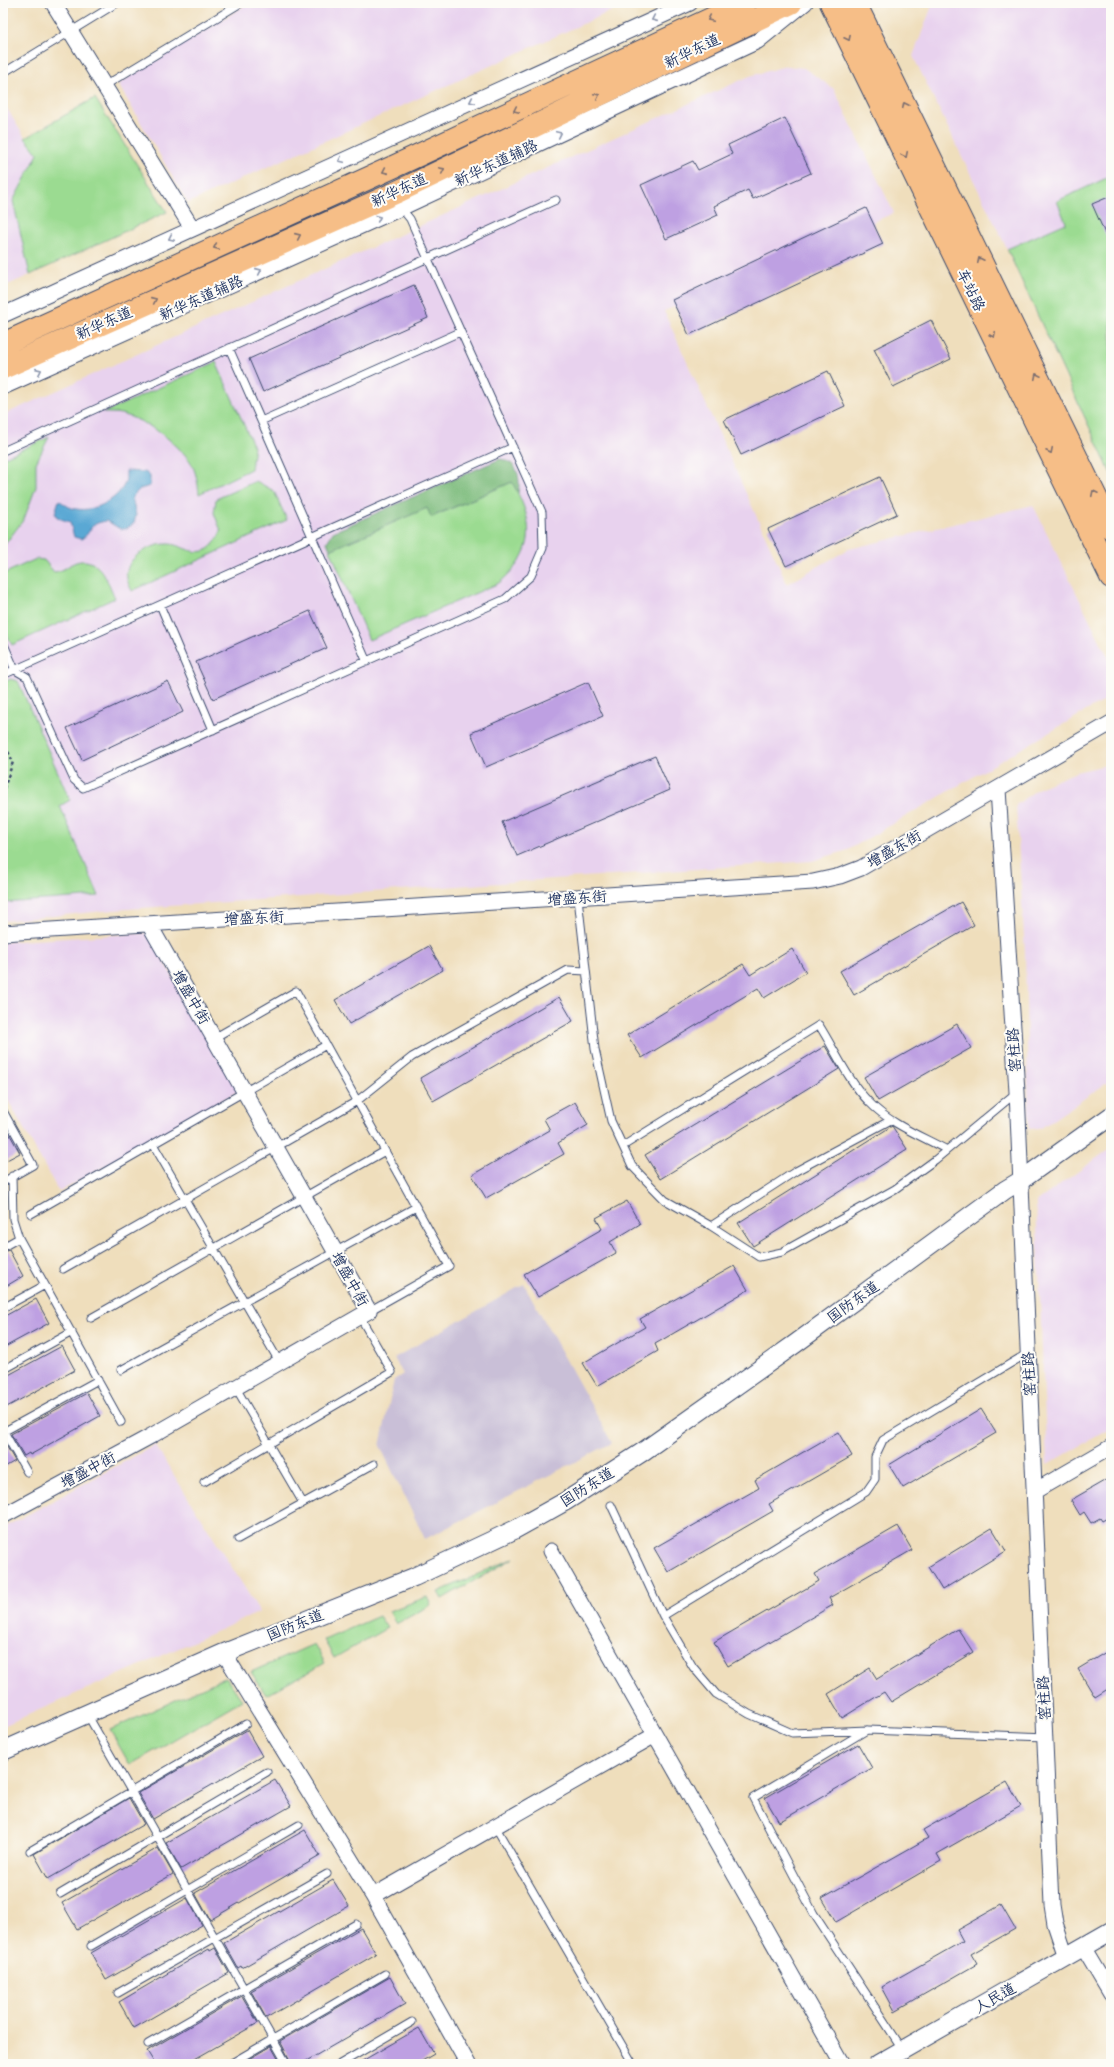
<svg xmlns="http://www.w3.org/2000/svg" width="1114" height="2067" font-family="'Architects Daughter','LXGW WenKai TC',sans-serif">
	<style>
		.built { fill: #e8d2ee }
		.industrial { fill: #c9bfd7 }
		.green { fill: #9bdb91; stroke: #5b8578 }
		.forest { fill: #7cbb7b; stroke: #4c756c }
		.water { fill: #5aa8d4; stroke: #3a6c99 }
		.building { fill: #bea0e2 }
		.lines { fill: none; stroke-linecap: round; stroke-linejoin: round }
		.service-casing { stroke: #3b496c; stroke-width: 9 }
		.minor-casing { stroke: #3b496c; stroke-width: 17 }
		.tertiary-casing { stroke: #3b496c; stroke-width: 20 }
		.primary-casing { stroke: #3b496c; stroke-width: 24 }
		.path { stroke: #3b496c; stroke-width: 2.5; stroke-dasharray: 3 3; stroke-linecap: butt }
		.service { stroke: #fff; stroke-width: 7 }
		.minor { stroke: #fff; stroke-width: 15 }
		.tertiary { stroke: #fff; stroke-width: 18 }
		.primary { stroke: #f6be87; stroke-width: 22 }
		.oneway { stroke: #8d97ae }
		.oneway2 { stroke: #7e6f70 }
		.labels { text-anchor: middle; stroke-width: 4; stroke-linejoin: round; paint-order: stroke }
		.street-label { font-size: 15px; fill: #1b2f5e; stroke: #fdfcf7 }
	</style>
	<rect width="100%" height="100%" fill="#fdfcf7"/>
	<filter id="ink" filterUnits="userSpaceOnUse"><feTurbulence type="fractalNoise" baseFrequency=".025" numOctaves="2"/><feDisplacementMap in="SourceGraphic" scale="8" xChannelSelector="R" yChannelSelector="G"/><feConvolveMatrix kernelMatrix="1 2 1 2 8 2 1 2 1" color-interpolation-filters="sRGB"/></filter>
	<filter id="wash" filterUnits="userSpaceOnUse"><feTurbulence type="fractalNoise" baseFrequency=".012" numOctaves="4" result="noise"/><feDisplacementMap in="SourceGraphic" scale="16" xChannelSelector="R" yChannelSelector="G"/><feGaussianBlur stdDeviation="0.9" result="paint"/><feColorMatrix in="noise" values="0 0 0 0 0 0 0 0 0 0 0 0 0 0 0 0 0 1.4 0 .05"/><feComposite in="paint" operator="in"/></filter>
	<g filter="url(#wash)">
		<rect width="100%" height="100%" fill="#efdebc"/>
		<path class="built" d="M249 3H629L188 203 118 84Z
			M933 3H1111V176L1057 201 1066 223 1007 249 913 56Z
			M786 66 804 68 834 89 894 213 664 311 787 584 849 549 1033 505 1111 663V684L1105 700 848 850 812 861 113 910 3 921V415L750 76Z
			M3 102 25 138 38 154 13 201 30 275 3 287Z
			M1111 764V1080L1041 1128 1029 1129 1025 952 1016 805 1039 788 1076 772Z
			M148 933 238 1091 59 1192 3 1091V942Z
			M1111 1148V1428L1047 1465 1036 1202Z
			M155 1445 260 1612 3 1726V1528Z"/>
		<path class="industrial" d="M524 1284 612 1443 425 1539 380 1446 394 1380 403 1374 394 1358Z"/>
		<path class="green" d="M95 98 167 212 30 275 13 201 38 154 25 138Z
			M1111 176V474L1007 249 1066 223 1057 201Z
			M216 362 254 447 251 469 199 494C198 483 196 471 190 461 175 441 146 420 121 414 116 413 109 413 103 413Z
			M49 437 36 463V487L24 519 3 547V458Z
			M256 481 274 491 287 520 132 591C130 587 128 583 127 579 123 558 150 544 167 544 179 543 192 556 206 550 214 546 218 538 221 531L214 513 216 499Z
			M512 482C535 523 537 551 499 583L369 640 330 550 427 508 432 517Z
			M36 559 44 560 54 572C64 571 68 565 76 562 99 555 108 582 115 598L12 645 3 626V574Z
			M10 679 18 681 70 800 60 806 99 896 3 903V683Z
			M514 1558 442 1599 438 1592Z
			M427 1597 431 1605 396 1624 389 1611Z
			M379 1616 387 1628 334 1658 324 1640Z
			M314 1644 325 1663 266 1695 251 1672Z
			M226 1677 242 1700 130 1765 110 1730Z"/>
		<path class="forest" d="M500 459C518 461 521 478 518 493L512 482 431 517 427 508 330 550 327 542 333 532Z"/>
		<path class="water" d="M126 471 145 472 150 476V486L140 489 132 497 136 515 134 523C120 535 119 526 106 521 86 524 93 533 81 539L74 537 70 522 58 518 55 513 59 500C63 503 68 507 72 508 91 514 117 501 125 483 126 480 126 475 126 471Z"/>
		<g id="blocks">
			<path class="building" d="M785 118 811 173 753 199 748 190 714 206 718 215 666 239 641 185 693 161 698 170 732 154 728 145Z
				M1111 196V247L1092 204Z
				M866 208 883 244 689 335 672 300Z
				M414 285 428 318 263 392 249 359Z
				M931 320 951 359 893 387 874 349Z
				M828 371 845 406 741 455 724 420Z
				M880 477 897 514 786 566 768 529Z
				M310 611 327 648 213 699 196 662Z
				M168 681 183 712 82 760 67 728Z
				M588 682 603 716 486 767 471 733Z
				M655 756 670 790 517 856 502 822Z
				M961 902 974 925 854 995 840 971Z
				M429 946 443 970 349 1024 335 1000Z
				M792 949 806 972 764 998 758 988 642 1058 627 1035 743 964 750 975Z
				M559 997 573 1021 433 1101 420 1078Z
				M957 1024 971 1048 878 1101 864 1077Z
				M825 1046 839 1069 660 1179 645 1155Z
				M575 1102 588 1125 558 1143 564 1154 486 1198 472 1175 550 1130 544 1119Z
				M3 1122 20 1153 3 1162Z
				M892 1126 907 1149 753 1246 738 1223Z
				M627 1201 640 1224 610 1242 616 1253 538 1297 524 1274 602 1229 596 1218Z
				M9 1250 23 1276 3 1288V1252Z
				M734 1266 748 1290 655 1344 658 1351 597 1386 583 1363 645 1327 640 1319Z
				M36 1299 49 1323 3 1348V1317Z
				M62 1346 75 1370 3 1409V1378Z
				M87 1393 100 1416 30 1455 29 1453 24 1456 11 1434Z
				M981 1409 996 1433 903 1488 889 1465Z
				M838 1432 852 1456 769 1504 773 1511 668 1572 654 1548 759 1488 755 1480Z
				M3 1440 15 1461 3 1468Z
				M1111 1477V1516L1102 1521 1100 1518 1091 1523 1084 1512 1080 1515 1071 1500Z
				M898 1526 912 1550 829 1598 833 1605 728 1666 714 1642 819 1581 815 1574Z
				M992 1528 1006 1551 942 1590 928 1567Z
				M958 1629 973 1652 891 1702 884 1692 842 1718 828 1694 870 1668 877 1679Z
				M1111 1649V1687L1095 1697 1078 1669Z
				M247 1730 262 1756 153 1819 138 1793Z
				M858 1744 872 1768 779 1822 765 1798Z
				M275 1780 291 1806 181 1869 166 1843Z
				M1007 1782 1021 1806 937 1854 941 1861 836 1922 822 1898 928 1838 923 1830Z
				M129 1798 144 1824 48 1879 34 1854Z
				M305 1830 320 1856 210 1920 195 1893Z
				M158 1848 173 1874 77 1929 62 1903Z
				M333 1880 349 1906 242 1968 241 1966 238 1968 224 1943Z
				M187 1898 202 1925 106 1980 91 1953Z
				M1001 1905 1015 1929 971 1954 977 1964 895 2011 882 1987 963 1941 957 1930Z
				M361 1928 376 1954 266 2018 251 1991Z
				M215 1948 229 1973 134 2028 119 2002 209 1949 210 1951Z
				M390 1977 405 2004 301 2064H292L280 2041Z
				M242 1996 258 2023 186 2064H155L147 2051Z
				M419 2028 434 2054 417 2064H357Z
				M271 2046 281 2064H240Z"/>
		</g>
	</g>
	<g filter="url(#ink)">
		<use href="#blocks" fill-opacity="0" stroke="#3b496c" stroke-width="1"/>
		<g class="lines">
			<g class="service-casing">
				<path id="service" d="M3 73 117 3
					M104 86 241 3
					M229 348 367 662
					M261 421 460 332
					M3 451 556 200
					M160 605 213 730
					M3 642 15 670 27 677 74 780 83 788 505 599 531 576 543 548 542 512 410 219 401 208
					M3 675 513 447
					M578 898 595 1049 611 1121 632 1166 665 1200 711 1226 759 1257 782 1252 895 1189 935 1160 1017 1092
					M214 1038 296 991 449 1266 369 1311
					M3 1111 33 1165 3 1182
					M153 1144 280 1363
					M623 1146 819 1025C835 1050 848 1081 869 1102 890 1124 921 1136 947 1150
					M12 1176 13 1219 19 1238 121 1422
					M31 1214 326 1045
					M711 1226 796 1171 891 1120
					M3 1247 19 1238
					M63 1269 357 1101 412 1057 568 970 586 971
					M3 1308 45 1285
					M91 1318 385 1151
					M3 1370 72 1332
					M121 1370 416 1207
					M236 1388 303 1503
					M3 1430 27 1472
					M3 1432 98 1380
					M204 1482 392 1372 360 1317
					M611 1505 663 1616 693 1667 716 1694 749 1714 792 1733 868 1730 1046 1737
					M238 1539 374 1464
					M663 1616 866 1492 875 1479V1457L883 1440 1028 1353
					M87 1714 287 2064
					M867 1730 753 1798 814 1914 903 2050
					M495 1826 633 2064
					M30 1851 246 1724
					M60 1894 267 1772
					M91 1946 299 1825
					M118 1993 327 1874
					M148 2044 356 1924
					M230 2064 385 1974
					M340 2064 412 2022"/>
			</g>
			<g class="minor-casing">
				<path id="minor" d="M53 3 192 228
					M3 315 690 3
					M3 387 401 208 758 41 805 3
					M998 789 1017 1092 1052 1905 1055 1924 1066 1957
					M3 933 813 882 840 876 861 868 1111 723
					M1035 1491 1111 1447
					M3 1516 151 1436 369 1311 149 924
					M551 1551 842 2064
					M224 1653 373 1896 468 2064
					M373 1896 655 1735
					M1083 1947 1111 1994"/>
			</g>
			<g class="tertiary-casing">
				<path id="tertiary" d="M3 1751 224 1653 414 1577 514 1530 566 1501 641 1453 795 1344 1005 1190 1020 1181 1111 1116
					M878 2064 1111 1931"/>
			</g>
			<g class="primary-casing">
				<path id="primary" d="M831 3 1111 577
					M855 3 1111 528
					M3 344 393 167 745 3
					M3 368 395 193 791 3"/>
			</g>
			<path class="path" d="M3 741 13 762 3 791"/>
			<use href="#service" class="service"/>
			<use href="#minor" class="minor"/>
			<use href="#tertiary" class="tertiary"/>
			<use href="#primary" class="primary"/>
		</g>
		<defs><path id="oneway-chevron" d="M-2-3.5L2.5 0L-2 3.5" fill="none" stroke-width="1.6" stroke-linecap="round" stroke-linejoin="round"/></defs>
		<g class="oneway">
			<use href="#oneway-chevron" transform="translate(654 19) rotate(156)"/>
			<use href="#oneway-chevron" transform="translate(472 101) rotate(156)"/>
			<use href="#oneway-chevron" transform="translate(559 134) rotate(-25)"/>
			<use href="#oneway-chevron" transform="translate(341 160) rotate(155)"/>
			<use href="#oneway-chevron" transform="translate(378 218) rotate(-24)"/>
			<use href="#oneway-chevron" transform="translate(171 238) rotate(155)"/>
			<use href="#oneway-chevron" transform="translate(259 271) rotate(-24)"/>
			<use href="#oneway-chevron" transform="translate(39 371) rotate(-24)"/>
		</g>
		<g class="oneway2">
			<use href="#oneway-chevron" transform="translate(710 19) rotate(155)"/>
			<use href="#oneway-chevron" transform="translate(848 38) rotate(64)"/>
			<use href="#oneway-chevron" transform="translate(597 96) rotate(-26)"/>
			<use href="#oneway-chevron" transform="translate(905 105) rotate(-116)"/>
			<use href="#oneway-chevron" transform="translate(516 110) rotate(155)"/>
			<use href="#oneway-chevron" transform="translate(905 155) rotate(64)"/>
			<use href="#oneway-chevron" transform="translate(442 170) rotate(-26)"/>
			<use href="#oneway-chevron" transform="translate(385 171) rotate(156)"/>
			<use href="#oneway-chevron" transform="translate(298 236) rotate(-24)"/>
			<use href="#oneway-chevron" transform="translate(216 247) rotate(156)"/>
			<use href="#oneway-chevron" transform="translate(980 260) rotate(-116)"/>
			<use href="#oneway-chevron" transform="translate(154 300) rotate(-24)"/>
			<use href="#oneway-chevron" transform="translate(993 335) rotate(64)"/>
			<use href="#oneway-chevron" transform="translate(1037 376) rotate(-116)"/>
			<use href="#oneway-chevron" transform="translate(1050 451) rotate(64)"/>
			<use href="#oneway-chevron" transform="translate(1094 493) rotate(-116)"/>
		</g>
	</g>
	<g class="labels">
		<g class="street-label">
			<text transform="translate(692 51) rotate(-26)" y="5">新华东道</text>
			<text transform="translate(496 163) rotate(-25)" y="5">新华东道辅路</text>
			<text transform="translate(399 190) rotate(-25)" y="5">新华东道</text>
			<text transform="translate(971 290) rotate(64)" y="5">车站路</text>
			<text transform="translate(201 298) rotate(-24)" y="5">新华东道辅路</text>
			<text transform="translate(104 323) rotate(-24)" y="5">新华东道</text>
			<text transform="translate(894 849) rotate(-30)" y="5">增盛东街</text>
			<text transform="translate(577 898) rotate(-4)" y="5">增盛东街</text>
			<text transform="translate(254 918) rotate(-3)" y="5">增盛东街</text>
			<text transform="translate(191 997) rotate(60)" y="5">增盛中街</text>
			<text transform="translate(1014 1050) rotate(-94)" y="5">窑柱路</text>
			<text transform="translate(350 1279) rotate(61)" y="5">增盛中街</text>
			<text transform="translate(853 1302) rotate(-36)" y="5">国防东道</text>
			<text transform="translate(1029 1374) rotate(-93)" y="5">窑柱路</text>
			<text transform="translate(88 1470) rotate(-28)" y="5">增盛中街</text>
			<text transform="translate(587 1487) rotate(-32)" y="5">国防东道</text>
			<text transform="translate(295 1625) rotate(-22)" y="5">国防东道</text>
			<text transform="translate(1044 1698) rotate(-93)" y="5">窑柱路</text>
			<text transform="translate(995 1998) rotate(-30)" y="5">人民道</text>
		</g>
	</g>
	<rect width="1114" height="2067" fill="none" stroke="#fdfcf7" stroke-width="16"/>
</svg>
